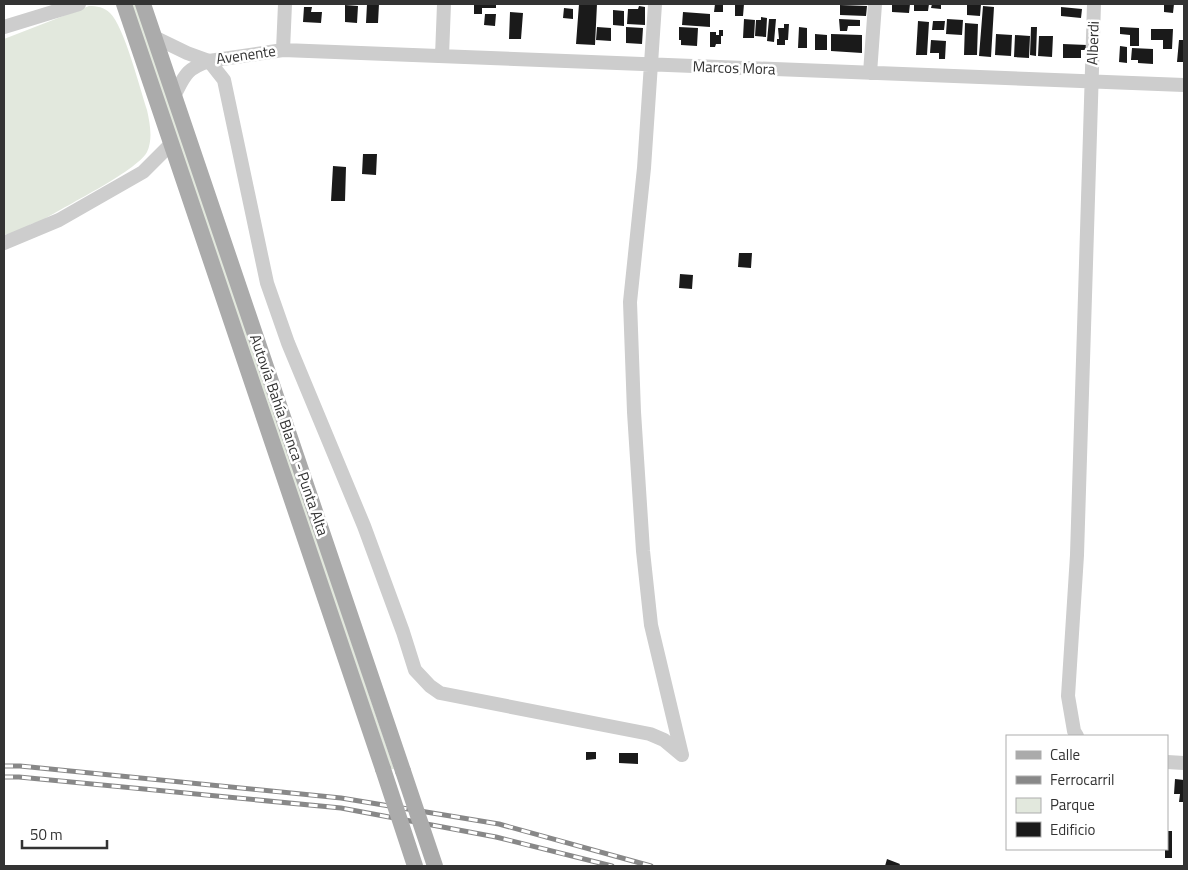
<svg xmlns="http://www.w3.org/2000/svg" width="1188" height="870" font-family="'Titillium Web',sans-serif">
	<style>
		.green { fill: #e2e8dd }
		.building { fill: #1a1a1a }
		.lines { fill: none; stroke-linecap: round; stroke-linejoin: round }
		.minor { stroke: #cdcdcd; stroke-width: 14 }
		.major { stroke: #ababab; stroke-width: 16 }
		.rail-casing { stroke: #888; stroke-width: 5 }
		.rail { stroke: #fff; stroke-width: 3; stroke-dasharray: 9; stroke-linecap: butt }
		.major-bridge { stroke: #ababab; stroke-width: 16 }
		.labels { text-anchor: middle; stroke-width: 5; stroke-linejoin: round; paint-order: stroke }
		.street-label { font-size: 15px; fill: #333; stroke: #fff }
	</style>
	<rect width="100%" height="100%" fill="#fff"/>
	<path class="green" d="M131 4H137L394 769H391Z
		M89 6C97 6 104 7 110 13 124 26 140 89 147 110 150 124 153 139 147 152 136 172 62 207 40 222L31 224 21 231 4 235V39Z"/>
	<path class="building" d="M367 4H379L378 23H366Z
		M474 4H496V8H482V14H474Z
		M579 4H597L595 45 576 44Z
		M715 4H723V12H714Z
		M735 4H744L743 16H735Z
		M892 4H910L909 13 892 12Z
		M914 4H929L928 11H914Z
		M932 4H941V9L931 8Z
		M967 4H981L980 16 967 15Z
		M1164 4H1174L1173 13 1164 12Z
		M345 5 358 6 357 23 345 22Z
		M840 5 867 6 866 16 840 15Z
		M639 6 645 7V25L627 24 628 9H638Z
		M983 6 994 7 991 57 979 56Z
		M304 7H312L311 12H322L321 23 303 22Z
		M1061 7 1082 9 1081 18 1061 16Z
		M564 8 573 9V19L563 18Z
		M613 10 624 11V26L613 25Z
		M510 12 523 13 521 39H509Z
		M683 12 710 14V27L682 25Z
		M485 14H496L495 26 484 25Z
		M761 17 767 18 766 37 755 36 756 20H761Z
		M744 19 755 20 754 38H743Z
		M769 19H776L774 42 767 41Z
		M839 19 860 20V26H848L847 31H840Z
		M947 19 963 20 962 35 946 34Z
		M918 21 929 22 927 55H916Z
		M933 21H945L944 30H932Z
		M965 23 978 24 977 55H964Z
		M784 24H789L788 40H785V45H777V39H779L778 28H784Z
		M597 27 611 28V41L596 40Z
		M626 27 643 28 642 44 626 43Z
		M679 27 698 28 697 46 681 45V40H679Z
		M799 27 807 28V48H798Z
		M1031 27H1037L1036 56 1030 55Z
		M1120 27 1139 28V46H1130V35L1120 34Z
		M1151 29H1173L1172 49H1163V40H1151Z
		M719 30H723V36H721V44H716L715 47H710V32H716V35H719Z
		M815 34 827 35V50H815Z
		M831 34 862 35V53L831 51Z
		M996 34 1012 35 1011 56 995 55Z
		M1015 35 1030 36 1029 58 1014 57Z
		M1039 36H1053L1052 57 1038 56Z
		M931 40 946 41 945 59H939V53H930Z
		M1179 40H1184V62H1177Z
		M1063 44 1087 45 1086 50H1081V58H1063Z
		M1120 46 1127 47V63L1119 62Z
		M1132 48 1153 49V64L1138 63V60H1131Z
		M363 154H377L376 175 362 174Z
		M333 166 346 167 345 201H331Z
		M739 253H752L751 268 738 267Z
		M680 274 693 275 692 289 679 288Z
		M586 752H596V759L586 760Z
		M619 753H638V764L619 763Z
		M1175 779 1184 780V802H1179L1180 794H1174Z
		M1167 831H1172V858H1165V849H1167Z
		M887 859 900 864 899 866H885Z"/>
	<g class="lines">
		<path class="minor" d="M655 4 644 168 630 302 634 412 643 551 651 625 682 755
			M4 27 79 4
			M154 37 187 53 209 61 283 50 1184 85
			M283 50 285 4
			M442 56 444 4
			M870 73 875 4
			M174 96C185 75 186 69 209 61L224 80 267 283 288 343 364 526 403 632 415 670 430 686 440 693 650 734 664 740 682 755
			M4 243 59 220 143 172 171 144
			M1077 736 1074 731 1068 696 1077 555 1094 4
			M1167 762 1184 763"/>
		<path class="major" d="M124 4 383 769
			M143 4 403 771"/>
		<g class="rail-casing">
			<path id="rail" d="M4 766H20L341 798 499 824 651 866
				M4 777H19L341 808 496 837 612 866"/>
		</g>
		<use href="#rail" class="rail"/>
		<path class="major-bridge" d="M383 769 415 866
			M403 771 435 866"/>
	</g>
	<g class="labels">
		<g class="street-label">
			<text transform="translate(1093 43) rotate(-88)" y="5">Alberdi</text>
			<text transform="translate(246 55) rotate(-8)" y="5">Avenente</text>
			<text transform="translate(734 68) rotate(2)" y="5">Marcos Mora</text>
			<text transform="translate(289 435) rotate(71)" y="5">Autovía Bahía Blanca - Punta Alta</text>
		</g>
	</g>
	<rect width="1188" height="870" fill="none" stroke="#333333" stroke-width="10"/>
	<rect x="1006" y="735" width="162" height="115" fill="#ffffff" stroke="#adadad"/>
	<rect x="1016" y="751" width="25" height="8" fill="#ababab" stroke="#adadad"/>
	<text x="1050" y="760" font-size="15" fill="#333333">Calle</text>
	<rect x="1016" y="776" width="25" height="8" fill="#888888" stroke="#adadad"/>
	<text x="1050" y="785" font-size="15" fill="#333333">Ferrocarril</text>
	<rect x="1016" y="798" width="25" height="15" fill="#e2e8dd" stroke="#adadad"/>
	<text x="1050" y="810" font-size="15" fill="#333333">Parque</text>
	<rect x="1016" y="822" width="25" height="15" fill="#1a1a1a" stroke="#adadad"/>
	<text x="1050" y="835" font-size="15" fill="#333333">Edificio</text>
	<path d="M22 840v8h85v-8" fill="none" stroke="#333333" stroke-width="2.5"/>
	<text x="30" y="840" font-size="15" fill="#333333" stroke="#ffffff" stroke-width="4" paint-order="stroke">50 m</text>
</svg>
